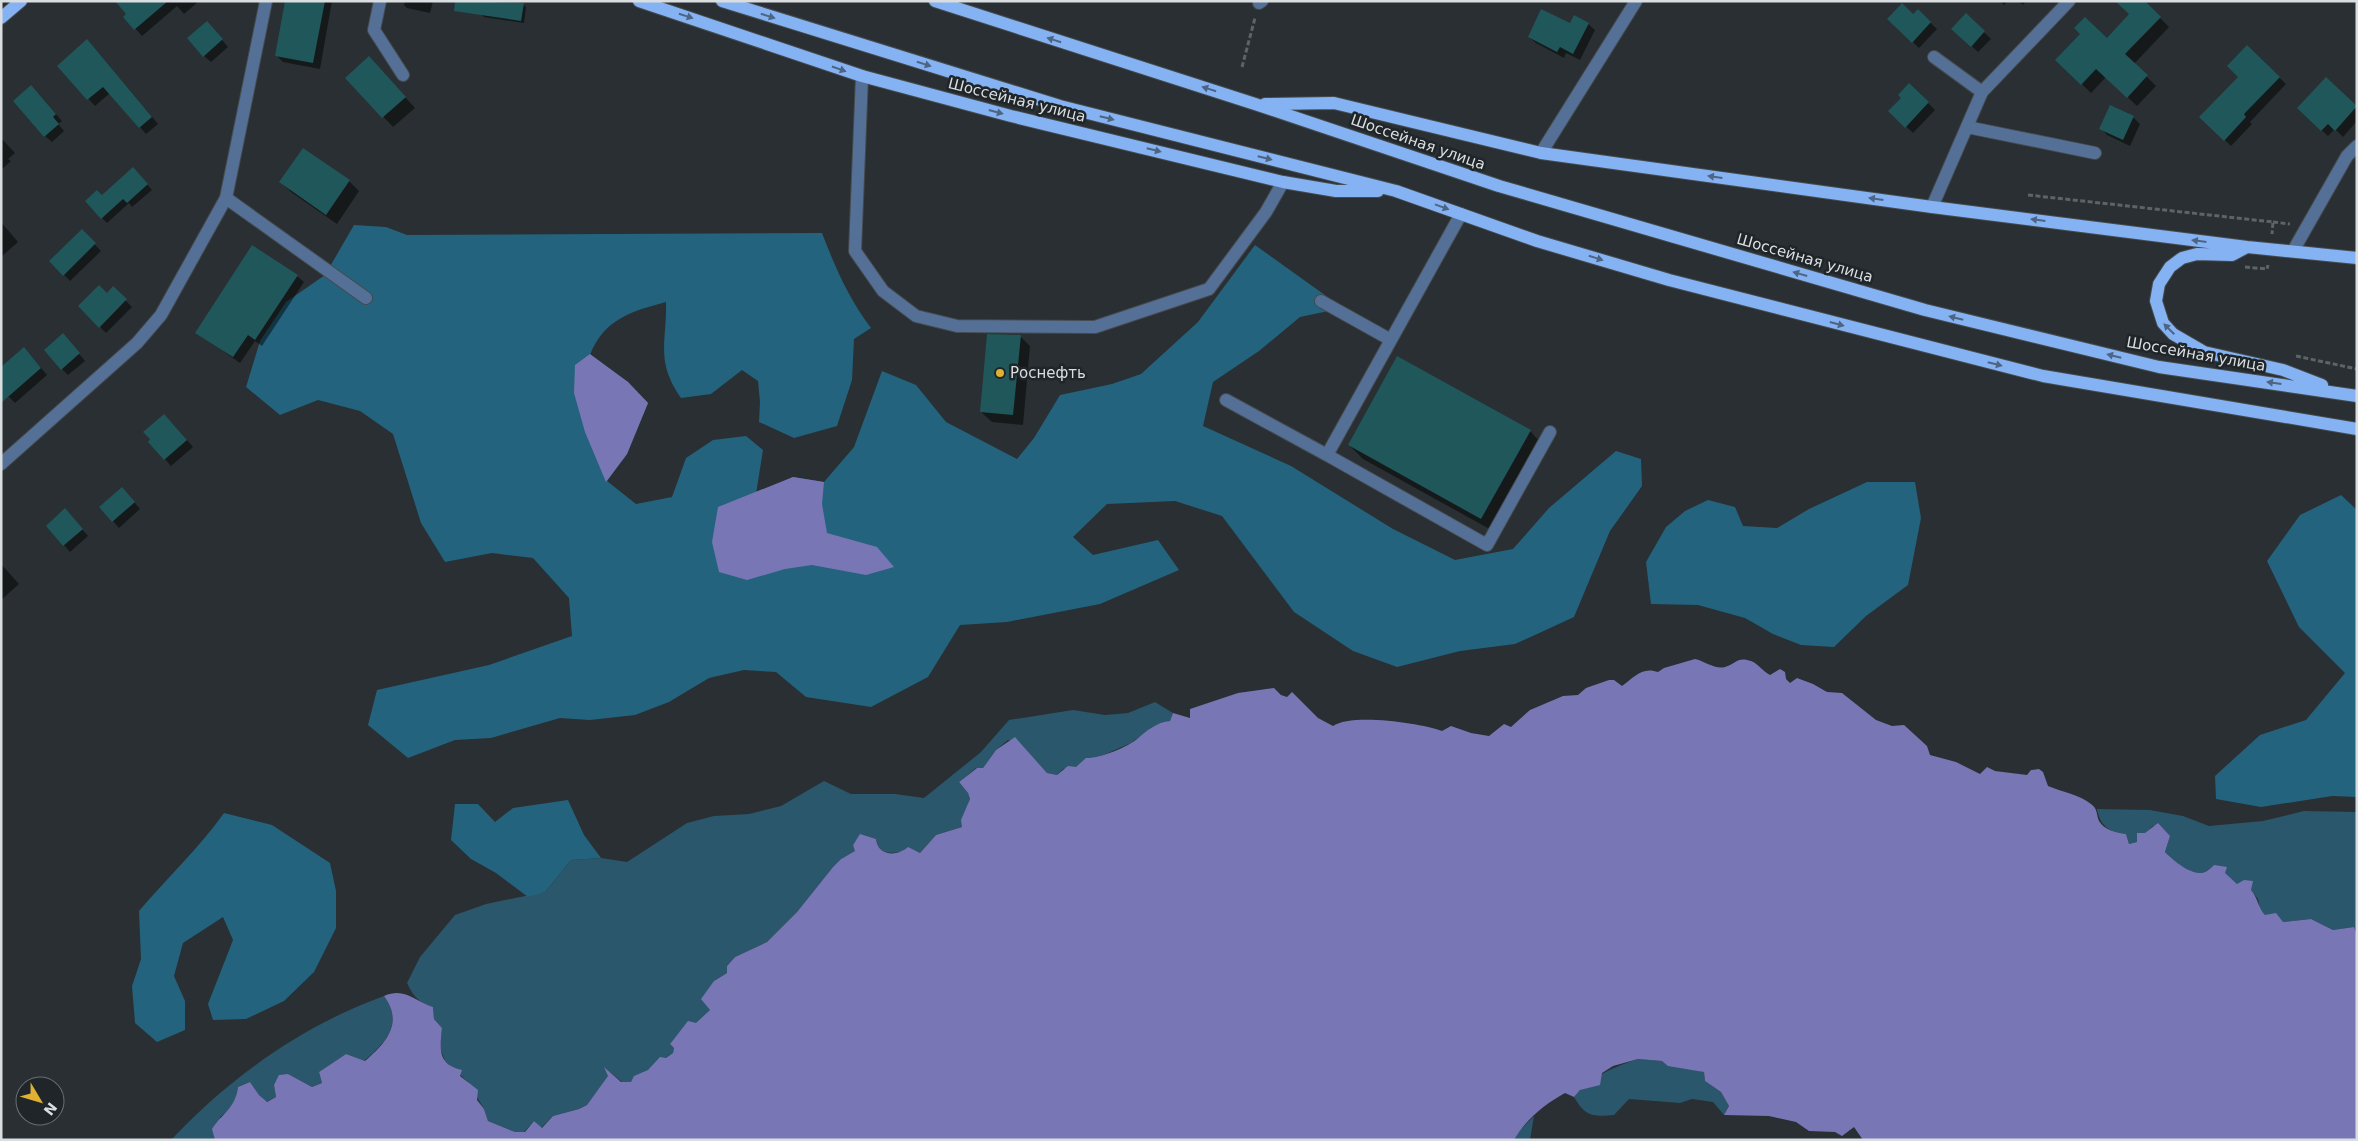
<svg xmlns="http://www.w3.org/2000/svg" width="2358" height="1141" font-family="'DejaVu Sans',sans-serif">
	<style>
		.green { fill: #2a576b }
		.forest { fill: #24637d }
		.water { fill: #7976b5 }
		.shadow { fill: #0007 }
		.building { fill: #20575a }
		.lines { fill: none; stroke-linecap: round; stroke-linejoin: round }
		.minor-casing { stroke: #454b4e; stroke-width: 14 }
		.major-casing { stroke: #454b4e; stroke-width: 14 }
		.path { stroke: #5e6466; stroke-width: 3; stroke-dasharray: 5 2.5; stroke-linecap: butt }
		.minor { stroke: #557097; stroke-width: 12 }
		.major { stroke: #85b2f2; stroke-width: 12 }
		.oneway { fill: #4d6483 }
		.poi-dot { fill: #deb133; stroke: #1f2528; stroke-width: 2 }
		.labels { text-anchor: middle; stroke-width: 5; stroke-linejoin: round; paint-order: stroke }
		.street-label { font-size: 15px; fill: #dadee0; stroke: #1f2528 }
		.poi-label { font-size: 15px; fill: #dadee0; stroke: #1f2528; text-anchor: start }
	</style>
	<rect width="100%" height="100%" fill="#292f32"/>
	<path class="green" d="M1155 702 1173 713 1170 721 1156 725 1131 743 1076 767 1063 769 1057 775 1047 773 1020 743 1008 740 996 750 983 768H976L959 782 968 793 970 799 962 827 936 835 920 853C905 847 880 863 876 839L860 835 853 845 856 851 841 859 833 867 797 912 767 942 735 957 727 966V973L714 981 705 1003 710 1010 696 1024 688 1022 670 1044 674 1048 673 1053 631 1082H622L605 1068 609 1076 587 1105 579 1109 553 1116 541 1128 534 1121 524 1132H515L488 1121 484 1109 468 1082 445 1061 440 1048 442 1028 434 1019 433 1007C418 1002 413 996 407 983L420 957 455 915 486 904 545 892 571 860 601 858 627 862 687 823 714 816 749 814 781 806 824 781 851 794H895L924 798 981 752 1009 720 1073 710 1105 715 1128 713Z
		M2097 809 2150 810 2183 816 2209 826 2263 821 2304 811 2357 812V935L2354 927 2333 930 2311 919 2283 922 2265 915 2260 910 2258 899 2251 890 2237 884 2214 865C2212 867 2208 871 2205 872 2192 877 2172 860 2165 852L2170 836 2153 826 2137 842 2129 844 2126 834C2109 832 2100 826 2097 809Z
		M384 996C404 1023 386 1043 364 1061L346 1054 319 1072 322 1083 312 1087 288 1074 274 1085 276 1097 266 1102 259 1095 250 1082 238 1087C236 1102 232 1108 220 1117L215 1140H171C229 1078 303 1025 384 996Z
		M1638 1059 1662 1061 1704 1072 1705 1081 1721 1092 1729 1106 1724 1115 1713 1102 1692 1099 1680 1103 1629 1099 1614 1115C1592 1117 1585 1116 1574 1097 1591 1076 1614 1067 1638 1059Z
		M1534 1116 1530 1140H1514L1519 1131Z"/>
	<path class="forest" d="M354 225 386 227 407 235 822 233C835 267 849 299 871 328L854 339 852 380 837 426 794 438 759 422 760 402 758 381 742 370 711 394 681 398C655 361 667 342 666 302 632 311 604 319 590 355L628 382 648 403 627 454 607 481 636 504 672 497 686 458 713 440 746 436 763 450 756 494 793 477 824 482 854 447 882 371 916 385 946 422 1017 459 1034 438 1060 395 1112 384 1141 374 1198 322 1255 245 1343 308 1300 317 1259 351 1213 382 1203 426 1291 466 1393 529 1455 560 1513 549 1549 508 1616 451 1641 459 1642 486 1610 531 1574 617 1515 644 1460 651 1397 667 1353 651 1294 612 1222 516 1175 501 1107 504 1073 537 1093 555 1158 540 1179 570 1100 604 1007 622 960 625 928 677 871 707 806 697 776 672 744 670 709 678 669 702 635 715 590 720 560 718 491 738 455 740 408 758 368 725 377 690 489 665 572 636 569 598 533 558 492 553 445 562 421 523 393 434 360 411 318 400 280 415 246 387 260 341 286 302 325 275Z
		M1867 482H1915L1921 518 1908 585 1866 616 1834 647 1801 645 1773 634 1745 618 1698 605 1651 604 1646 562 1666 527 1685 511 1708 500 1735 507 1743 526 1777 528 1809 509Z
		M2341 495 2357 510V797L2332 796 2261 807 2216 799 2215 776 2260 735 2306 720 2345 673 2299 627 2267 561 2300 515Z
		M568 800 584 835 601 858 571 860 545 892 528 897 496 873 471 859 451 840 455 804H478L495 822 513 808Z
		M224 813 272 825 330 863 336 891V928L314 972 284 1001 246 1019 213 1020 208 1004 233 940 223 917 183 943 174 976 185 1001V1030L157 1042 135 1023 132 986 141 959 139 911C167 878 199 848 224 813Z"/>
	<path class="water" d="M590 354 628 382 648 403 627 454 606 482 585 432 574 393 575 365Z
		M793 477 824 482 822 504 827 533 877 547 894 567 866 575 812 565 785 569 747 580 719 572 712 542 718 507Z
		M1695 659C1704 661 1716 670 1725 667 1735 664 1738 656 1751 661 1759 664 1762 671 1770 675L1780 669 1785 672 1786 679 1790 683 1797 678 1813 684 1827 692 1842 693 1876 720 1892 726 1904 725 1927 746 1930 755 1956 762 1980 774 1987 767 1995 771 2027 775 2031 770 2039 769 2043 772 2048 786C2062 792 2078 794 2091 804 2098 809 2096 814 2099 821 2104 830 2117 833 2126 834L2129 844 2137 842V833H2145L2158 823 2170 836 2165 852C2173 860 2192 877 2205 872 2208 871 2212 867 2214 865L2227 867 2225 873 2237 884 2244 880 2253 881 2251 890C2258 898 2258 908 2265 915L2276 913 2283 922 2311 919 2333 930 2354 927 2357 935V1140H1863L1854 1127 1842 1136 1835 1132 1809 1131 1796 1122 1769 1116 1724 1115 1729 1106 1721 1092 1705 1081 1704 1072 1668 1066 1662 1061 1638 1059 1613 1066 1602 1073 1600 1085 1580 1090 1574 1097 1565 1093C1545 1104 1525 1120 1514 1140H215L212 1129C223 1112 235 1109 238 1087L250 1082 259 1095 267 1102 276 1097 274 1085 279 1075 288 1074 312 1087 322 1083 319 1072 346 1054 365 1061C386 1043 404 1023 384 996 405 987 414 1001 433 1007L434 1019 442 1028C440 1049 437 1064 462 1070L460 1076 478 1090 477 1100 484 1109 488 1121 515 1132H525L534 1121 542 1128 553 1116 579 1109 587 1105 608 1076 604 1067 621 1082H631L634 1076 648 1070 660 1057 666 1058 673 1053 674 1048 670 1044 688 1021 696 1023 710 1010 701 999 714 981 727 973V966L735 957 767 942 797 912 833 867 841 859 855 851 853 845 860 834 876 839C878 856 897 857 908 847L920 853 936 835 962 827 961 820 970 799 968 793 959 782 977 768H983L996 750 1015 737 1047 773 1057 775 1068 766 1076 767 1086 758C1098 759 1128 747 1137 739 1146 731 1157 722 1170 721L1173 713 1190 718V709L1238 693 1274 688 1281 695 1287 697 1292 692 1318 718 1333 726C1351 713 1421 723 1442 731L1451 726 1471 733 1489 736 1504 724 1511 727 1530 710 1563 696 1578 695 1586 688 1609 680H1614L1622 686C1633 678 1642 666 1658 672L1664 668Z"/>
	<path class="shadow" d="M128 1H199L184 14 177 6 142 36 125 17 128 14Z
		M286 1H332L320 69 283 62 276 55Z
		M405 1H433L430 13 407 8 404 5Z
		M483 1 523 4 526 7 524 23 484 17 481 14Z
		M2000 1H2008L2004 5Z
		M2019 1H2026L2023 5Z
		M2143 1 2169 27 2134 64 2156 86 2137 106 2106 77 2091 93 2057 60 2107 40Z
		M1918 11 1937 29 1919 48 1889 19 1914 16Z
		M1966 15 1991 39 1978 52 1953 29Z
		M1588 24 1595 30 1580 60 1566 53 1564 58 1536 43 1529 37 1571 25Z
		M213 29 228 47 211 62 204 56Z
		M2247 47 2286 84 2250 122 2252 124 2231 146 2201 117 2239 77Z
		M94 48 158 124 146 134 110 93 95 106 59 66Z
		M379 68 415 108 393 127 347 78Z
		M2326 79 2357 108V121L2343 137 2335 129 2328 136 2298 108Z
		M1909 84 1935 110 1913 133 1890 111 1902 98Z
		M38 93 62 121 58 124 64 131 52 142 45 136Z
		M2133 117 2140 124 2130 146 2107 135 2101 128Z
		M1 138 15 153 8 159 11 161 1 170Z
		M303 150 349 181 359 191 337 224 291 192 281 182Z
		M138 174 152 190 132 207 129 203 107 223 102 218V196Z
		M1 222 18 242 1 257Z
		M82 231 101 251 70 281 51 261Z
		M297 276 304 282 262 346 255 341 240 363 197 332Z
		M113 288 132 307 106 333 79 306 107 295Z
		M1020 336 1030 346 1023 425 992 422 981 412Z
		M69 342 85 361 68 375 62 369Z
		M30 355 47 375 15 403 8 396Z
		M171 422 193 447 171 466 165 459Z
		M1530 431 1543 445 1495 532 1363 459 1349 445Z
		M128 495 140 509 119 528 113 521Z
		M71 517 88 536 70 552 64 545Z
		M1 564 19 584 1 600Z"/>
	<path class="building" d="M115 1H168L134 30 123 17 126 14Z
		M285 1H325L313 63 275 56Z
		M455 1 524 3 521 21 454 11Z
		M2115 1H2145L2161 17 2125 54 2148 75 2127 98 2096 69 2081 85 2055 60 2080 34 2074 28 2085 17 2107 38 2129 14Z
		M1902 3 1913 14 1918 9 1931 22 1912 43 1887 19Z
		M1541 9 1570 23 1574 15 1589 23 1573 54 1560 47 1557 52 1528 37Z
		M1966 13 1985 31 1971 47 1951 29Z
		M207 21 223 39 203 57 187 38Z
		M87 39 152 117 139 128 103 87 87 100 57 66Z
		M2247 45 2280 77 2244 114 2246 117 2224 141 2199 117 2238 77 2227 66Z
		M369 56 406 97 382 118 345 78Z
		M2326 77 2357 106 2335 131 2328 124 2321 131 2297 108Z
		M1909 83 1929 102 1905 128 1888 111 1901 98 1898 95Z
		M31 85 56 114 53 117 59 124 44 137 13 101Z
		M2110 105 2134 116 2123 140 2099 129Z
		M303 148 350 180 326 215 279 182Z
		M133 167 148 184 127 203 123 199 101 219 85 201 97 190 102 195Z
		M82 229 96 243 63 276 49 261Z
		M252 245 298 275 255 340 248 335 233 357 195 333Z
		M99 285 107 293 113 286 127 299 99 328 78 306Z
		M63 333 80 353 61 370 44 350Z
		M987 334 1021 335 1013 415 980 412Z
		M24 347 41 368 1 403V367Z
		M1397 356 1531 430 1481 519 1348 445Z
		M164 414 187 440 164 460 148 442 150 439 143 432Z
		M122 487 135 502 112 522 99 507Z
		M65 508 83 529 63 546 46 526Z"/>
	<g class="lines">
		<g class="minor-casing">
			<path id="minor" d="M380 1 374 30 403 75
				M1259 3 1262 1
				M1934 57 1982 92
				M862 76 855 251 883 291 916 316 957 326 1095 327 1209 289 1266 212 1283 182
				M1967 127 2095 153
				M1541 153 1636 1
				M226 198 366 298
				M1932 207 1982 92 2069 1
				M1461 214 1327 455 1487 545 1550 432
				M2293 251 2347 156 2357 146
				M1321 301 1391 340
				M1226 400 1327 455
				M1 464 137 343 161 315 226 198 266 1"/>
		</g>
		<g class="major-casing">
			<path id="major" d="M639 1 862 76 1011 116 1283 182 1336 191H1378
				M722 1 1060 106 1396 191 1537 241 1669 280 2043 376 2357 429
				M935 1 1255 104 1499 186 1925 310 2159 367 2357 396
				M1 18 21 1
				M1265 104 1334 103 1541 153 1932 207 2247 247 2357 258
				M2247 247 2232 255 2197 254 2182 258 2170 267 2159 284 2156 301 2163 323 2173 334 2204 352 2283 370 2322 385"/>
		</g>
		<path class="path" d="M1242 67 1255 18
			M2028 195 2273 222 2272 234
			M2273 222 2290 224
			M2245 267 2267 269 2268 265
			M2296 356 2357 369"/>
		<use href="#minor" class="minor"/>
		<use href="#major" class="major"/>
	</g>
	<defs><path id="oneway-solid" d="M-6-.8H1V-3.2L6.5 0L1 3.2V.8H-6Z" transform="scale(1.25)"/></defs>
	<g class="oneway">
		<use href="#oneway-solid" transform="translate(686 16) rotate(18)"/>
		<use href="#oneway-solid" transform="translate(768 16) rotate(17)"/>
		<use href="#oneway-solid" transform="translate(1054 40) rotate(-162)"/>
		<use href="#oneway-solid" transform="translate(924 64) rotate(17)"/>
		<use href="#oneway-solid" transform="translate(839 69) rotate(19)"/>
		<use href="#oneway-solid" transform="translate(1209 89) rotate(-162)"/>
		<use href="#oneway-solid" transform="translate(996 112) rotate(15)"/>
		<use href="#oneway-solid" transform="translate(1107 118) rotate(14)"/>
		<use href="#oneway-solid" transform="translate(1154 150) rotate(14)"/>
		<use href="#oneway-solid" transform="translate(1265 158) rotate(14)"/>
		<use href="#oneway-solid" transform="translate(1715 177) rotate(-172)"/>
		<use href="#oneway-solid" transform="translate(1876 199) rotate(-172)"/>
		<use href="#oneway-solid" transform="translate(1442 207) rotate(20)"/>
		<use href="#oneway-solid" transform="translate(2038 220) rotate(-173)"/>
		<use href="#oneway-solid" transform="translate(2199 241) rotate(-173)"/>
		<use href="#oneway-solid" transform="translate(1596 258) rotate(17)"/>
		<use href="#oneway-solid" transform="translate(1800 274) rotate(-164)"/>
		<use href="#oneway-solid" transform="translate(1956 318) rotate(-166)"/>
		<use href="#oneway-solid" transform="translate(1837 324) rotate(15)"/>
		<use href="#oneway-solid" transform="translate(2169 329) rotate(-135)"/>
		<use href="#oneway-solid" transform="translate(2114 356) rotate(-166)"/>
		<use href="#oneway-solid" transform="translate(1995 364) rotate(14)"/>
		<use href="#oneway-solid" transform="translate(2274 383) rotate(-172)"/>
	</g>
	<circle class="poi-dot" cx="1000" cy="373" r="5"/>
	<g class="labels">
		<g class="street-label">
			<text transform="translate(1017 100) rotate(14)" y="5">Шоссейная улица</text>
			<text transform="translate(1418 142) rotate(19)" y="5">Шоссейная улица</text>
			<text transform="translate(1805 258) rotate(16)" y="5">Шоссейная улица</text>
			<text transform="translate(2196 354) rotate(10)" y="5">Шоссейная улица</text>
		</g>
		<g class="poi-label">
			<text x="1010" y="378">Роснефть</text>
		</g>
	</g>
	<rect width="2358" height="1141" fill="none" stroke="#dadee0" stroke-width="5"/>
	<g transform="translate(40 1101) rotate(128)"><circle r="24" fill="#1f2528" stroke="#6a6f72"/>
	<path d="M0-4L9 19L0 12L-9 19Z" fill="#deb133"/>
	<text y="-8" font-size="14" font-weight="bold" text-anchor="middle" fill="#dadee0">N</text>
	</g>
</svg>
